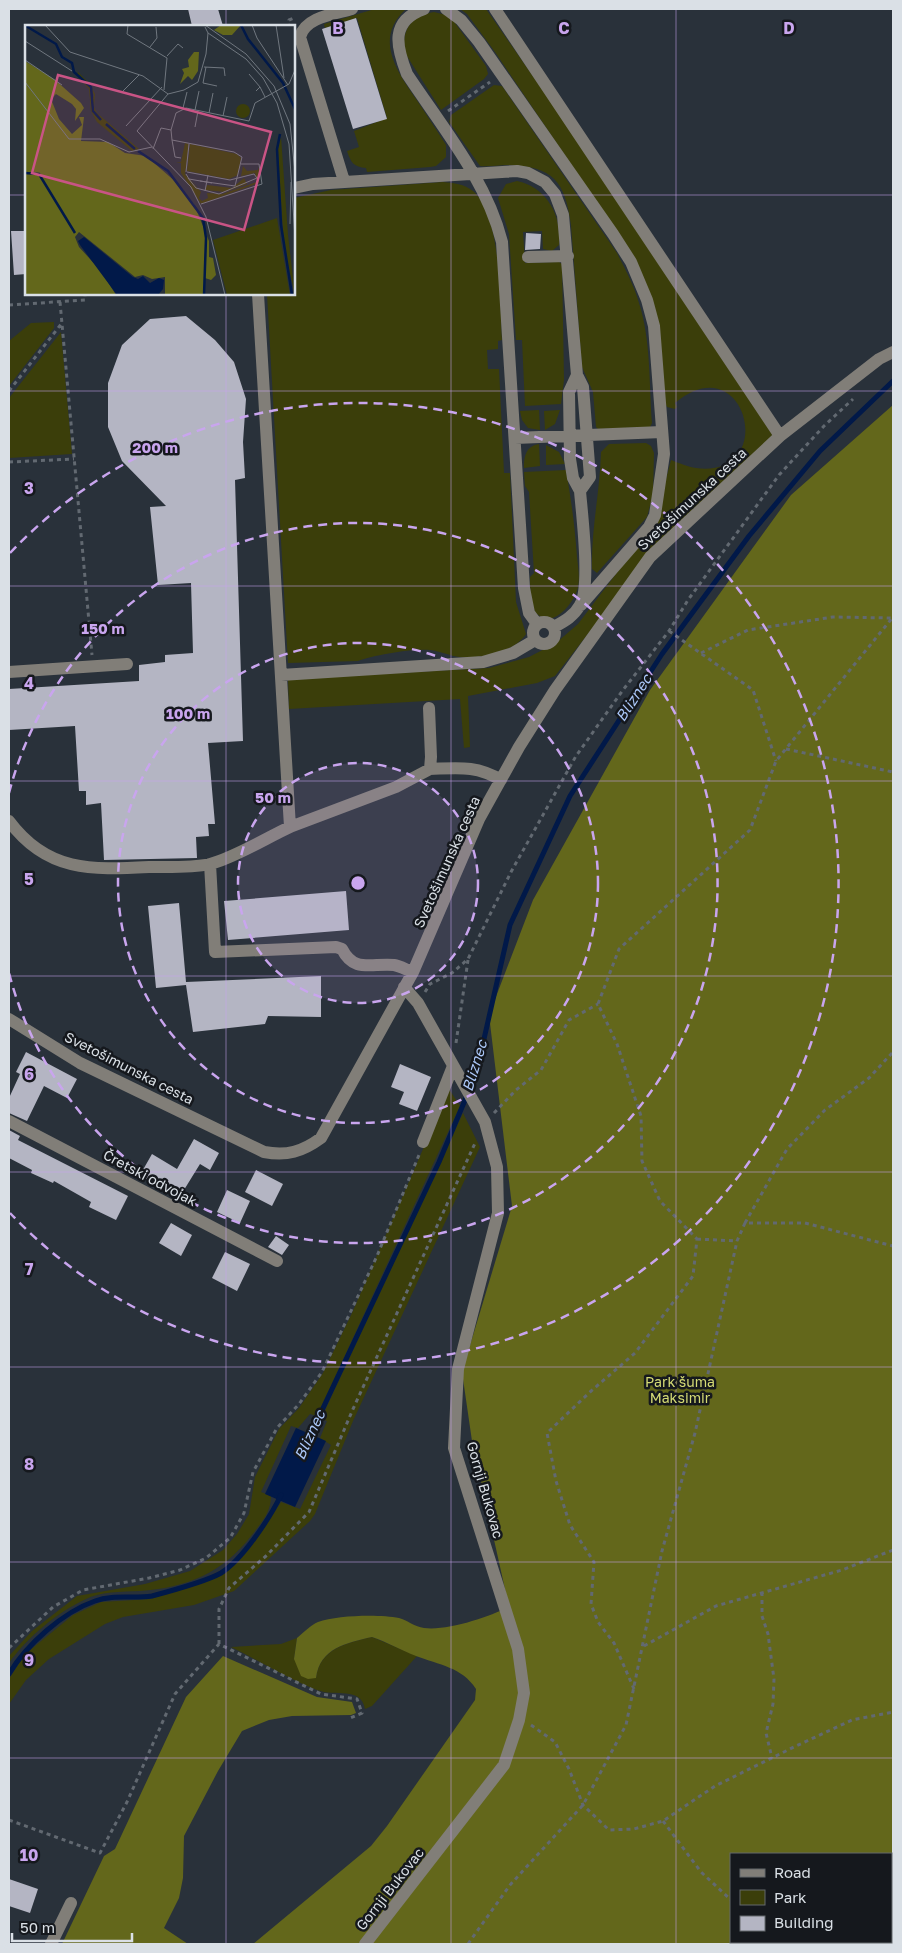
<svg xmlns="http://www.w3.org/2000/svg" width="902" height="1953" font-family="'Golos Text',sans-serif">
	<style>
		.green { fill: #3b3e0a }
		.forest { fill: #63671b; fill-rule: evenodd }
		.water { fill: #011949 }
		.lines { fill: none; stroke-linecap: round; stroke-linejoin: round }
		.stream { stroke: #011949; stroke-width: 5 }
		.building { fill: #b4b5c3 }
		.path { stroke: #626971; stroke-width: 3; stroke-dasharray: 4 4; stroke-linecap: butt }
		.minor { stroke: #817e78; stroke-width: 12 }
		.grid { fill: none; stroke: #c9a5ee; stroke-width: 1; stroke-opacity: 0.55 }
		.ring { fill: none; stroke: #c9a5ee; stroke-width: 2.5; stroke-dasharray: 9 6 }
		.labels { text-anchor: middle; stroke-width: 5; stroke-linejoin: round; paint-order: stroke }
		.street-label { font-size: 14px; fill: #dae0e6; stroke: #15181d }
		.park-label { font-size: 14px; fill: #d5db75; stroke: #15181d }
		.water-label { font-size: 15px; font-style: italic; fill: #abc7f8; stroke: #15181d }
		.inset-river { fill: none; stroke: #011949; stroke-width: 2.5 }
		.inset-road { fill: none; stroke: #70777f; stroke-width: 1 }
		.view { fill: #c95485; fill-opacity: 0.15; stroke: #c95485; stroke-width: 2.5 }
		.inset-edge { fill: none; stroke: #dae0e6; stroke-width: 2.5 }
		.grid-label { font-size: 16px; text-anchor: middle; font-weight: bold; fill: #c9a5ee; stroke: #15181d; stroke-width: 5; stroke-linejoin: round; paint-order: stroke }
		.centre { fill: #c9a5ee; stroke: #15181d; stroke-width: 2.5 }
		.ring-label { font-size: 15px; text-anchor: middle; font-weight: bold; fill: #c9a5ee; stroke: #15181d; stroke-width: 5; stroke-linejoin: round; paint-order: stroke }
	</style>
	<rect width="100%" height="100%" fill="#29313a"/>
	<path class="green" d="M375 9H406C374 38 396 70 416 99 426 114 436 129 446 145V157L436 166 430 167 367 172 366 168C354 167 351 163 347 151L359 147 354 131 387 118 357 18 325 28 324 24Z
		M460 9H486L670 273 775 434 623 589 555 676 537 683 468 696 470 747 464 748 460 699 289 709 288 679 489 668 529 657 556 643 578 624 634 550 666 479 671 460C679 463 688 467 696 468 780 479 746 343 675 403L677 407 675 409 667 407 665 403 659 326 604 213 495 52 467 14Z
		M434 12 450 16 486 66 488 74 484 79 441 110 405 53C401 30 411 16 434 12Z
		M494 85 502 86 617 253C625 269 634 285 639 303 651 340 649 384 652 423L650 427 598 429 596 427 593 392 582 367 571 225C565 181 553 166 507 165 498 165 489 167 480 166L449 122 451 115Z
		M517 181C547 187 562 216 559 245L552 251 543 249 542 231 523 232 525 263 559 262 562 264 564 380 561 404 525 406 522 340H516L509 234 498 198 506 184Z
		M443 182C454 183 464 184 473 191 502 216 500 303 502 340L498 341V349L487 350 488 369H499L504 473H510L516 602 526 634C515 652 480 659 460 657 450 656 440 651 430 650 413 648 374 655 358 661L288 663 267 294H294V198L331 190Z
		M54 322V328L9 386V341L31 323Z
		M61 332 72 454 9 458V398Z
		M539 410 540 430 528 428 522 420 520 411Z
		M560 410 555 424 545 430 544 411Z
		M646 443 651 446 654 453 653 494 647 517 597 573 592 569C591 529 600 492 601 452L609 444Z
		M539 444 540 466 524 468C524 456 526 446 539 444Z
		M546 445 559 452 565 464 546 465Z
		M566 470C571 499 575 527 577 557 578 566 580 578 578 587 575 601 554 630 537 614 530 606 530 587 530 577L534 573 529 492 525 486 524 472Z
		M449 1089 460 1106 317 1416 310 1414 298 1428 291 1426 261 1492 271 1496C271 1513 261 1523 251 1536 223 1573 186 1588 140 1591 121 1592 101 1591 84 1600 55 1614 27 1638 9 1663V1656L32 1631 77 1596 145 1584 190 1571 223 1550 237 1534 249 1514 255 1477 279 1429 299 1408 323 1373 352 1313Z
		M463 1113 480 1147 353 1421 315 1514 310 1521 234 1591 194 1605 123 1617 105 1624 49 1659 26 1680 9 1704V1679L24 1655 73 1615 101 1602 150 1599 221 1576 237 1563 250 1548 281 1502 300 1509 331 1445 320 1438 327 1421 321 1419Z
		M372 1637 417 1656 372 1706 365 1709C361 1686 335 1697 317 1690 288 1679 260 1661 231 1647L281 1644 297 1638 294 1659 316 1678C320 1648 347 1643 372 1637Z"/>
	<path class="forest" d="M893 405V1944H253L371 1846 387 1826 475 1700 476 1689C462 1667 439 1665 416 1656 401 1650 387 1642 372 1637 346 1643 320 1648 316 1678L308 1679 301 1676 294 1659 297 1638C303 1633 311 1625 318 1622 337 1615 380 1614 399 1618 407 1620 415 1627 424 1628 448 1631 488 1617 509 1607L472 1441 462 1372 512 1206 489 1015 533 900 650 690 791 495ZM731 1854H891V1942H731Z
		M223 1656 317 1697 352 1702 356 1713 351 1715 292 1716 269 1720 242 1731 218 1771 184 1836 183 1878 179 1898 164 1928 188 1944H62L104 1856 115 1849 186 1697Z"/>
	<path class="water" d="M296 1428 326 1441 295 1507 265 1494Z"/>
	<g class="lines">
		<path class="stream" d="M308 1440 439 1162 476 1074 510 925 570 796 662 654 749 536 820 451 893 381
			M9 1674C26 1645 63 1612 95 1601 113 1594 133 1599 152 1596 167 1592 207 1581 221 1573 242 1560 270 1518 281 1495
			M891 1891 893 1888
			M891 1903 893 1916"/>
	</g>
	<path class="building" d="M188 9H218L223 26H192Z
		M356 18 387 119 353 129 322 29Z
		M11 231H26V274L14 275Z
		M526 233 541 234 540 249 525 250Z
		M186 316 215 340 234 362 246 399 243 442 245 478 235 480 243 741 208 743 215 824H208L209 836 196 837 197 858 104 860 101 803 86 805V791H79L75 726 9 730V689L139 681V665L165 662V655L193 653 191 583 158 585 150 507 166 506 122 461 108 427V383L122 345 150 319Z
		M346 891 349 930 228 940 224 901Z
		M179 903 186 982 321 976V1017L268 1016 265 1024 193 1032 186 985 156 988 148 906Z
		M26 1052 77 1079 67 1098 44 1086 27 1121 9 1113V1098L20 1074 16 1072Z
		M400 1064 431 1077 417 1111 399 1104 404 1092 391 1087Z
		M9 1130 20 1136 18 1140 128 1196 116 1220 89 1207 91 1202 54 1181 53 1183 31 1173 32 1170 9 1158Z
		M194 1139 219 1153 210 1170 200 1164 179 1198 140 1175 152 1154 177 1169Z
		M256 1170 283 1184 272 1206 245 1192Z
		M227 1190 250 1201 240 1223 217 1212Z
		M171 1223 192 1235 181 1256 159 1243Z
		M276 1236 289 1245 282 1255 268 1247Z
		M225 1252 250 1264 237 1291 212 1278Z
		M9 1879 38 1889 30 1913 9 1906Z"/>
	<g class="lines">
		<path class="path" d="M287 26 290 25 289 20 296 17
			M448 111 490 82
			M60 302 92 655
			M9 305 85 300V294
			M9 391 62 323
			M9 462 74 459
			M669 631 753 690 776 761
			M701 653 748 630 833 617 891 618
			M786 749 893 772
			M425 992 430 984 452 973 468 959 511 872 576 756 623 690 669 631 688 600 779 475 824 426 853 399
			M456 1043 468 960
			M494 1113 516 1090 541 1070 569 1020 598 1004
			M745 1223 787 1149 825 1110 869 1078 893 1052
			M697 1239 737 1241
			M762 1592V1616L768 1634 774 1679 773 1704 766 1733 772 1758
			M219 1644V1609L229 1588 266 1556 309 1512 353 1409 476 1141
			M644 1646 716 1606 842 1570 893 1550
			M9 1648 53 1607 83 1590 149 1578 180 1570 206 1558 230 1538 244 1513 253 1472 277 1428 299 1404 322 1372 377 1256 419 1155
			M634 1689 614 1643 598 1622 591 1604 594 1562 570 1525 556 1481 547 1433 590 1392 635 1353 693 1276 697 1239 660 1201 642 1161 641 1116 617 1044 598 1004 619 949 750 830 776 761 893 617
			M531 1725 555 1742 569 1769 583 1805 609 1830 634 1829 663 1821 715 1786 794 1747 852 1720 893 1712
			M9 1820 100 1853 127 1802 175 1694 219 1644 321 1694 357 1699 362 1713 348 1719
			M663 1821 701 1872 731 1900
			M757 1942V1944
			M468 1944 510 1885 583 1805 626 1725 662 1551 695 1433 737 1241 745 1223H805L893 1246"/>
		<path class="minor" d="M424 9C390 21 396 46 407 74 442 127 486 179 502 242L524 588 529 613 537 624
			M446 9 461 20 479 42 613 234 631 262 647 300 654 326 664 454 655 515 649 527 581 605
			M495 9 780 436
			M344 181 300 37C305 17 335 14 352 9
			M294 188 313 184 517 171 528 173 545 182 555 194 563 215 577 375 583 387 590 477 580 491
			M528 257 568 256
			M515 438 662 432
			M533 633a11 11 0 1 1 22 0a11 11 0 1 1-22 0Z
			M554 627C565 621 574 616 580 605 591 587 582 515 580 491L573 478 570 459 569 392 577 375
			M9 672 127 664
			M281 675 483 662 513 653 535 640
			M430 769C458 768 476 765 501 780
			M9 821C47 872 91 870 149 867 169 867 191 868 210 864 234 858 268 837 290 827L258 294
			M290 827 396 787 430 769 431 757 429 708
			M210 864 215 952 336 947 342 949C354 973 371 963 394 965 400 966 407 970 413 972
			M9 1019 80 1063 264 1152C287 1156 302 1152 321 1138L413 972 479 819 519 747 555 690 650 557 780 436 879 359 893 352
			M9 1121 277 1261
			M423 1142 453 1066
			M51 1944 71 1903
			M365 1944 504 1765 519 1720 524 1693 518 1649 454 1448 458 1369 498 1213 497 1167 485 1122 418 1003 404 987"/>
	</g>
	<path class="grid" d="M226 9V26M451 9V1944M676 9V1944M9 195H26M294 195H893M226 294V1944M9 391H893M9 586H893M9 781H893M9 976H893M9 1172H893M9 1367H893M9 1562H893M9 1758H893"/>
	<circle cx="358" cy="883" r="120" fill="#c9a5ee" fill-opacity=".12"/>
	<g class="ring">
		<circle cx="358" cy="883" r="120"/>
		<circle cx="358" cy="883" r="240"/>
		<path d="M9 793A360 360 0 1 1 9 973"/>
		<path d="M10 553A480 480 0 1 1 10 1213"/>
	</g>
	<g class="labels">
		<g class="street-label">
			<text transform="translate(692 499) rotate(-43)" y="5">Svetošimunska cesta</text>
			<text transform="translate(447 862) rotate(-66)" y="5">Svetošimunska cesta</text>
			<text transform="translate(129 1068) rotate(27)" y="5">Svetošimunska cesta</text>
			<text transform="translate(150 1178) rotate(28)" y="5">Čretski odvojak</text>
			<text transform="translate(485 1490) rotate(74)" y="5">Gornji Bukovac</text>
			<text transform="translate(390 1889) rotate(-52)" y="5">Gornji Bukovac</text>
		</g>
		<g class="park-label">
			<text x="680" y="1387">Park šuma<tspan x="680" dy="16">Maksimir</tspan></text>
		</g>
		<g class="water-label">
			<text transform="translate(634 698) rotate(-57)" y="5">Bliznec</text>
			<text transform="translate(475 1066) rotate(-73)" y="5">Bliznec</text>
			<text transform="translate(310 1435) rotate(-65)" y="5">Bliznec</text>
		</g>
	</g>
	<g transform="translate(25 25)">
		<rect width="270" height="270" fill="#29313a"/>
		<path d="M53 47 65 59 70 69 69 82 72 88 114 124 107 126 72 97 66 86 64 64 52 50 65 62 69 73V70L64 59 52 49ZM211 86a7 7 0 1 1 14 0a7 7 0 1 1-14 0ZM256 112 263 210 270 270 259 223 253 125ZM160 118 164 119 160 149 176 167 174 173 177 176 183 173 182 168 197 169 232 157 230 148 216 151 218 141 222 146 233 145 234 142V158L176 179 156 148V138L151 137H156ZM165 119 212 129 216 133 213 150 204 154 162 146ZM219 153 222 159 200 167 180 165 182 160 207 163ZM252 193 265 270H202L188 215Z" fill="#3b3e0a"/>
		<path d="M196 0H214L215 1 207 10H198L189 5ZM169 27H174L173 46 167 55 163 51 155 59 159 48 157 44 164 42 163 35ZM0 36 29 54 56 78 59 83 50 96 51 84 47 79 31 69 26 74 34 94 47 109 57 100 54 92H59L56 116 83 117 100 128 121 131 152 158 169 179 184 216V232L188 233 191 250 186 255 180 253 178 270H140V252L127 254 118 250 110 252 54 207 50 212 54 222 76 246 91 270H0Z" fill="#63671b"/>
		<path d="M59 212 108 252 113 254 118 251 125 258 134 253 139 255 138 264 133 270H92L55 220 53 216Z" fill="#011949"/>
		<path class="inset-river" d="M216 0 223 14 258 58 270 84M1 1 31 19 37 32 47 38 49 47 66 62 68 86 76 95M81 99 110 124M255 109 252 124 256 200 267 270M113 126 143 146 178 193 181 213 179 270M0 148 14 149 50 208"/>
		<path class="inset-road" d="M20 0 45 27 118 51 143 69M103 0 102 9 142 33 139 65M180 0 221 29 249 61 265 99 270 147M227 0 232 13 263 60M251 0 259 53M180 2 183 8 181 29 173 57 159 65 143 69 112 106 166 162 181 192 200 270M183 8 221 34 238 53 252 78 264 119 270 213M0 16 47 46M125 22 132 13 131 2M142 31 153 19 158 23M0 35 37 60M179 42 199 43 200 51M181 42 178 58 192 61M224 49 235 62M0 57 44 114H75L104 127 127 122M231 66 235 62 240 72M97 67 114 50M158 83 162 67M170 85 174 66M184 88 188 68M198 91 202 72M101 101 137 62M170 102 173 86M147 115 150 132 156 133M128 124 136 103 146 105M161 147 164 119M162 147 205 155 229 149 232 153 194 169 171 163 163 153M161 149 164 154 187 158M175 156 210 161 217 132 209 127 147 115 146 105 151 88 161 83 224 96 230 78 264 59 270 45M180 166 183 150M176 179 237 159 234 139H216M265 199 266 157"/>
		<path class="view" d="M33 50 246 107 219 205 7 148Z"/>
		<rect width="270" height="270" class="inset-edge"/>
	</g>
	<g class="grid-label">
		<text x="338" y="34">B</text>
		<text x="564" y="34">C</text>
		<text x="789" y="34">D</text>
		<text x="29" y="494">3</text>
		<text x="29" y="689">4</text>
		<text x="29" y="885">5</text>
		<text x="29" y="1080">6</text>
		<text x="29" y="1275">7</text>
		<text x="29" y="1470">8</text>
		<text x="29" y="1666">9</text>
		<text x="29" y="1861">10</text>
	</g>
	<circle cx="358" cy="883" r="8" class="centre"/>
	<g class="ring-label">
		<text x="155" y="453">200 m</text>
		<text x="103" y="634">150 m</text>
		<text x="188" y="719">100 m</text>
		<text x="273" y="803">50 m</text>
	</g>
	<rect width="902" height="1953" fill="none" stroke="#dae0e6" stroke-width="20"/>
	<rect x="730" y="1853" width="162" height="90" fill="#15181d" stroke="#64686d"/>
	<rect x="740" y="1869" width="25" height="8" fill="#817e78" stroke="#64686d"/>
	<text x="774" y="1878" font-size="15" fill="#dae0e6">Road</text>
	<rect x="740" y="1890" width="25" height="15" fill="#3b3e0a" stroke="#64686d"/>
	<text x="774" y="1903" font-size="15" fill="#dae0e6">Park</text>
	<rect x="740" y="1916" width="25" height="15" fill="#b4b5c3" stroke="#64686d"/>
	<text x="774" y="1928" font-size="15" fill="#dae0e6">Building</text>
	<path d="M12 1933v8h120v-8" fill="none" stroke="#dae0e6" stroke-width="2.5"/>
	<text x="20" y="1933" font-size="15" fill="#dae0e6" stroke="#15181d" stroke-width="4" paint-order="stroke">50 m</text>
</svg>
